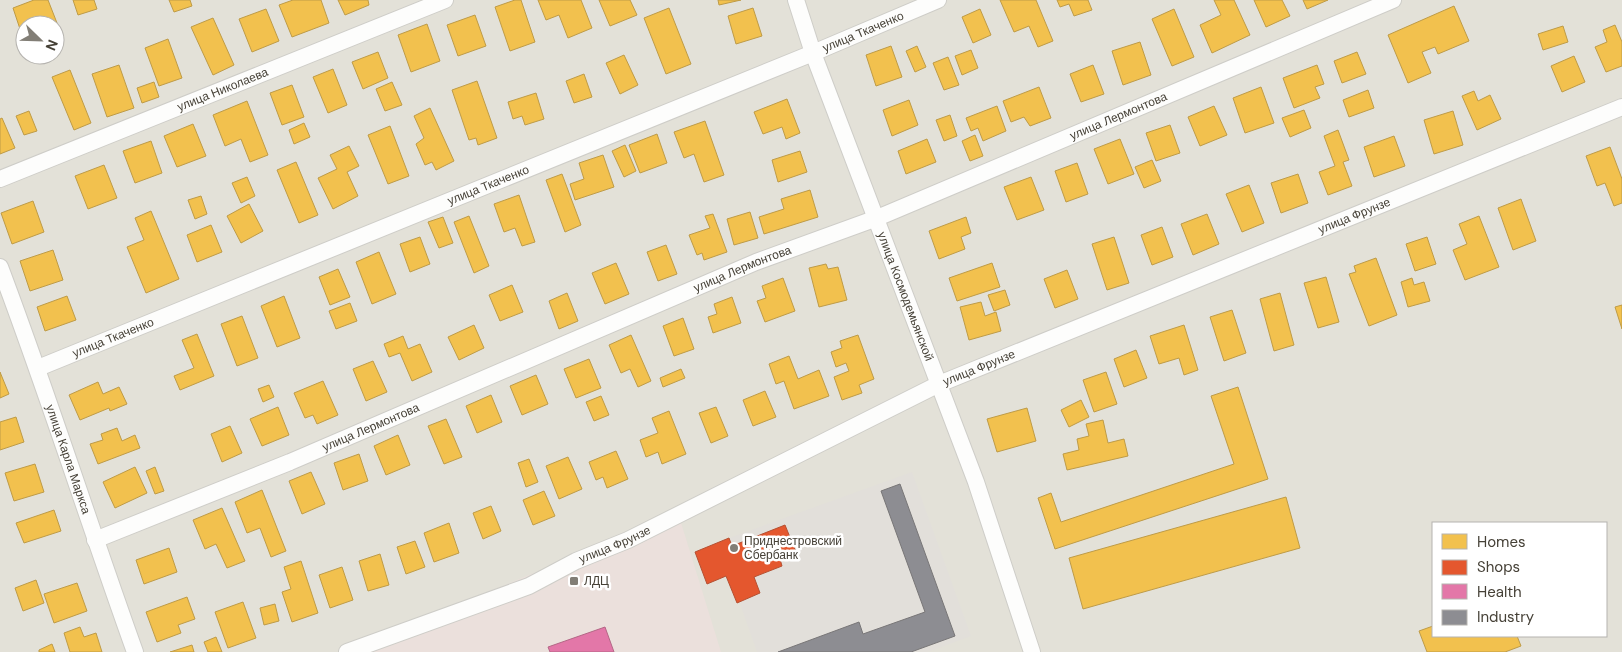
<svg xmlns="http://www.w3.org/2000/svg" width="1622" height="652" font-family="'DM Sans',sans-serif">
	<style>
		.residential { fill: #e3e1d8; fill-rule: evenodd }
		.industrial { fill: #e2dfda }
		.medical { fill: #ebe0dc }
		.homes { fill: #f2c14e; stroke: #be9b47 }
		.shops { fill: #e4572e; stroke: #b55031 }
		.health { fill: #e377a8; stroke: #b46786 }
		.industry { fill: #8d8d92; stroke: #787677 }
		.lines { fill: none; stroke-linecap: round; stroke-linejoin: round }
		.minor-casing { stroke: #cecdc8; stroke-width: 18 }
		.minor { stroke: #fdfdfc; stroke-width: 16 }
		.poi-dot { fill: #827e76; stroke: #fff; stroke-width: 2 }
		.labels { text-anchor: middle; stroke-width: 5; stroke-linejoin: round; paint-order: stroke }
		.street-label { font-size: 12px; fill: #464137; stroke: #fff }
		.poi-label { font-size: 12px; fill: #464137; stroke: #fff; text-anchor: start }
	</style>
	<rect width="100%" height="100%" fill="#f0efeb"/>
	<path class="residential" d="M0 0H1622V652H0ZM25 25H55V55H25ZM1433 523H1606V636H1433Z"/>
	<path class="industrial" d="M912 472 971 636 928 652H757L718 542Z"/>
	<path class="medical" d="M678 513 721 652H344Z"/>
	<path class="homes" d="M34 0H48L57 23 25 25V34L22 35 13 8Z
		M73 0H94L97 9 78 15Z
		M169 0H190L192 6 174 12Z
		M293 0H321L329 23 292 37 279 5Z
		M338 0H368L369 5 345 15Z
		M515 0H521L535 42 510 51 495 7Z
		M538 0H581L592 28 568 38 559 15 546 20Z
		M599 0H630L637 15 610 26Z
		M718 0H741L719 5Z
		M1000 0H1036L1053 41 1038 47 1029 26 1014 32Z
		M1057 0H1088L1092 10 1074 16 1069 4 1060 7Z
		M1214 0H1234L1250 35 1212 53 1200 25 1221 15Z
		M1254 0H1282L1290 16 1266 27Z
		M1303 0H1328L1307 9Z
		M1454 6 1469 41 1438 54 1435 47 1422 52 1431 73 1408 83 1388 35Z
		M669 8 691 64 666 74 644 18Z
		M753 8 762 36 736 44 728 16Z
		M266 9 279 41 252 52 239 19Z
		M980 9 991 35 973 43 962 17Z
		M1174 9 1194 57 1172 66 1152 19Z
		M475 15 486 46 458 56 447 25Z
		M213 18 234 65 213 75 191 27Z
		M427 24 440 61 411 72 398 35Z
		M1615 25 1622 42V66L1606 72 1595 47 1607 42 1603 30Z
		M1563 26 1568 42 1543 50 1538 34Z
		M168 39 182 78 159 86 145 48Z
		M1140 42 1151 75 1123 85 1112 51Z
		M891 46 902 77 876 86 866 55Z
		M917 46 926 67 915 72 906 51Z
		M971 50 978 68 962 75 955 56Z
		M378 52 388 78 363 89 352 62Z
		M1357 52 1366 74 1342 83 1334 61Z
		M624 55 638 85 620 94 606 63Z
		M1574 56 1585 82 1562 92 1551 66Z
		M948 57 959 85 944 90 933 63Z
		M119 65 134 108 107 117 92 74Z
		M1093 65 1104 94 1081 102 1070 74Z
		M1317 65 1324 84 1315 87 1320 98 1294 108 1283 78Z
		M333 69 347 105 328 113 313 77Z
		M70 70 91 123 74 130 52 77Z
		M584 74 592 97 574 103 566 81Z
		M477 81 497 138 478 145 476 138 469 140 452 90Z
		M154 82 159 97 142 103 137 88Z
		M392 82 402 105 385 111 376 89Z
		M292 85 304 117 282 125 270 93Z
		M1039 87 1051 118 1030 126 1024 117 1011 122 1003 101Z
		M1261 87 1274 123 1245 133 1233 98Z
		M1368 90 1374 108 1349 117 1343 100Z
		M1474 91 1478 101 1490 95 1501 119 1477 130 1462 96Z
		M536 93 544 119 525 125 522 116 513 119 508 102Z
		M787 99 800 133 786 139 782 127 763 134 754 112Z
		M909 100 918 125 892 136 883 110Z
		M247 101 268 155 250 162 241 139 225 146 213 115Z
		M997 106 1006 131 983 141 978 128 971 131 966 118Z
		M1214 106 1227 135 1200 146 1188 117Z
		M430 108 454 161 436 170 432 162 425 165 416 144 424 138 414 116Z
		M1304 110 1311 128 1290 137 1282 118Z
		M29 111 37 131 24 135 16 116Z
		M1453 111 1463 145 1434 154 1424 120Z
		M950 115 957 136 944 141 936 120Z
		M2 118 15 148 0 154V119Z
		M705 121 724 175 704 182 694 154 684 158 674 132Z
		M304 123 310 137 294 144 289 130Z
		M193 124 206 156 177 167 164 136Z
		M1170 125 1180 153 1156 161 1146 133Z
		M390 126 409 176 388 184 368 135Z
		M1338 130 1349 160 1343 162 1352 186 1328 195 1319 172 1335 166 1324 136Z
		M657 134 667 163 640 173 629 145Z
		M975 135 983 156 970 161 962 141Z
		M1394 136 1405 166 1374 177 1364 147Z
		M927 139 936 162 906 174 898 151Z
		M1120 139 1134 174 1108 184 1094 149Z
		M151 141 162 173 135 183 123 151Z
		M625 145 636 171 624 177 612 151Z
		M349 146 359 166 347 172 358 196 333 209 318 178 337 169 330 155Z
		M1610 147 1622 179V203L1614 206 1605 183 1597 186 1586 156Z
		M800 151 807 172 778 182 772 160Z
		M603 155 614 187 575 200 570 184 584 179 579 163Z
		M1152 160 1161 181 1144 188 1135 167Z
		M296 162 318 215 299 223 277 170Z
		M1077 163 1088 194 1066 202 1055 171Z
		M104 165 117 198 88 209 75 176Z
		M562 174 581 225 565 232 546 180Z
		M1298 174 1308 203 1281 213 1271 183Z
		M247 177 255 196 241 203 232 183Z
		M1031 177 1044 210 1017 220 1004 187Z
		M1249 185 1264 223 1242 232 1226 194Z
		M810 190 818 217 764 234 759 217 784 209 781 199Z
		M519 195 535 242 522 246 515 228 504 232 494 204Z
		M201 196 207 214 195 219 188 200Z
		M1521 199 1536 241 1513 250 1498 208Z
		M33 201 44 232 12 244 1 213Z
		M249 204 263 231 241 243 227 216Z
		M151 211 179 279 146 293 127 247 144 240 135 218Z
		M750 212 758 238 734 245 727 219Z
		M713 214 727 252 704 260 702 253 697 255 689 235 710 228 705 216Z
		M1207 214 1219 244 1193 255 1181 224Z
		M469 216 489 266 474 273 454 222Z
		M1479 216 1499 267 1465 280 1453 250 1467 244 1459 224Z
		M443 217 453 243 439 248 428 222Z
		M966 217 971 233 961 237 965 249 939 259 929 231Z
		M211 225 222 252 197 262 187 235Z
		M1162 227 1173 257 1152 265 1141 235Z
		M420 237 430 264 410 272 400 244Z
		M1114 237 1129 283 1107 290 1092 244Z
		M1427 237 1436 264 1415 271 1406 244Z
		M666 245 677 274 658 281 647 252Z
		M53 250 63 280 30 291 20 261Z
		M379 252 396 294 372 304 356 262Z
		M1376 258 1397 315 1369 326 1349 274 1356 272 1354 266Z
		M616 263 629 294 605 304 592 273Z
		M992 263 1000 287 957 301 949 278Z
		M826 264 828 269 838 267 847 300 819 307 809 268Z
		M338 269 350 297 330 305 319 277Z
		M1067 270 1078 299 1055 308 1044 279Z
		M1326 277 1339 322 1318 328 1304 283Z
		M783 278 795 311 765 322 757 301 766 298 762 286Z
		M1412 278 1414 285 1424 282 1430 301 1408 307 1401 282Z
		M512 285 523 312 500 321 489 295Z
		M1005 290 1010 305 994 311 988 295Z
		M567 293 578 321 559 329 549 301Z
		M1280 293 1294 345 1274 351 1260 299Z
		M67 296 76 320 45 331 37 307Z
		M284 296 300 338 277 347 261 306Z
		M732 297 741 323 713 333 708 317 717 314 714 304Z
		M981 302 985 316 996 312 1001 331 969 340 960 307Z
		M350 303 357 321 336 329 329 311Z
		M1622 305V329L1615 307Z
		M1232 310 1246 353 1224 361 1210 317Z
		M242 316 258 358 237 366 221 324Z
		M683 318 694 349 674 356 663 326Z
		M474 325 484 348 459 360 448 337Z
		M1184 325 1198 370 1184 375 1179 358 1159 364 1150 336Z
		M197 334 214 376 180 390 174 376 194 368 182 340Z
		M631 335 651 381 638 387 630 369 621 373 609 345Z
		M858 335 874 379 859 385 862 393 842 400 834 377 849 371 846 363 836 367 831 352 842 348 840 341Z
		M403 336 408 349 420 344 432 372 412 381 400 353 389 357 384 344Z
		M1136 350 1147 378 1124 387 1114 359Z
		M789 356 798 379 819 370 829 396 794 409 784 381 776 384 769 364Z
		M589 359 601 388 576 398 564 369Z
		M373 361 387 392 366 401 353 369Z
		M681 369 685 378 663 387 660 378Z
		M0 372 9 394 0 398Z
		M1106 372 1117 404 1094 412 1083 380Z
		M536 375 548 404 522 415 510 386Z
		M323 381 338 415 317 424 313 415 305 418 294 393Z
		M98 382 103 394 119 387 127 404 110 411 109 408 80 420 69 395Z
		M269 385 274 397 263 402 258 389Z
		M1238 387 1268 479 1055 549 1038 498 1051 493 1061 522 1234 464 1211 396Z
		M765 391 776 417 753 426 743 400Z
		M491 395 502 422 477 433 466 406Z
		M601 396 609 415 594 421 586 402Z
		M1081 400 1089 417 1069 427 1061 410Z
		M278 407 289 435 262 446 250 419Z
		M716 407 728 436 711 443 699 413Z
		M1027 408 1036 441 997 452 987 419Z
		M669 411 686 454 662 464 658 452 646 457 640 440 658 433 652 418Z
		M16 417 24 442 0 450V422Z
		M446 419 462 457 444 464 428 426Z
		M1103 420 1108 443 1124 439 1128 456 1067 470 1063 454 1079 450 1077 439 1089 436 1086 424Z
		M230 426 242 453 222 462 211 434Z
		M117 428 122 441 135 435 140 448 98 464 90 444 103 440 101 434Z
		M398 435 410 465 386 475 374 446Z
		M616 451 628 479 607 488 603 477 596 480 589 462Z
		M359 454 368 481 343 490 334 463Z
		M568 457 582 489 559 499 546 466Z
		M529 459 538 482 526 487 518 463Z
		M35 464 44 492 14 501 5 473Z
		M135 467 147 493 115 508 103 482Z
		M155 467 164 491 155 494 146 471Z
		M311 472 325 504 302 514 289 481Z
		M262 490 286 551 271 557 260 528 247 533 235 502Z
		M544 491 555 516 533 525 523 500Z
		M1286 497 1300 548 1083 609 1069 558Z
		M491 506 501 531 483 539 473 513Z
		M222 508 245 561 227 568 216 544 205 549 193 520Z
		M54 510 61 531 24 543 16 523Z
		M449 523 459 553 434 562 424 533Z
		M415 541 425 567 406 574 397 547Z
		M169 548 177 572 144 584 136 560Z
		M380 554 389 585 368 591 359 561Z
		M301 561 318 613 292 622 282 592 291 589 284 567Z
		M342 567 353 600 330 608 319 575Z
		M36 580 44 603 23 611 15 588Z
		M77 583 87 611 54 623 44 594Z
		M187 597 195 619 178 625 181 633 157 642 146 612Z
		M243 602 256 638 228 648 215 612Z
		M275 604 279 621 264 625 260 608Z
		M1433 626V636H1517L1521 646 1505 652H1427L1419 631Z
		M80 627 84 637 96 633 102 652H70L64 633Z
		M216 637 222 652H208L204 642Z
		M52 644 55 652H39V650Z
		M192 645 194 652H170Z"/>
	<path class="shops" d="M785 525 796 552 780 559 782 566 754 577 760 593 737 603 726 576 707 584 695 552 729 538 732 546Z"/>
	<path class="health" d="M605 627 614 652H550L548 647Z"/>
	<path class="industry" d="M900 484 955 636 911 652H778L859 622 863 634 925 612 881 491Z"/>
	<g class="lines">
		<g class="minor-casing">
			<g id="minor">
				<path id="s1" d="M796 0 813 53 976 482 1032 652"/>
				<path id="s2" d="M0 179 445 0"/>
				<path id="s3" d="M0 267C48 394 89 524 135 652"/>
				<path id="s4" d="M38 368 813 53 938 0"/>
				<path id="s5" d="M95 540 290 462 756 262 877 218 1393 0"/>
				<path id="s6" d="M347 652 529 586 576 561 628 540 939 384 1622 107"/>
			</g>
		</g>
		<use href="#minor" class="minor"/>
	</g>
	<g class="poi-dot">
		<circle cx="734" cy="548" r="5"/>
		<rect x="569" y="576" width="10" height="10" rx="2.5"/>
	</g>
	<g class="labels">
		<g class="street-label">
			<text dy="4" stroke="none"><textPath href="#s4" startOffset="891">улица Ткаченко</textPath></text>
			<text dy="4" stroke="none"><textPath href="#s2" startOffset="240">улица Николаева</textPath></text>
			<text dy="4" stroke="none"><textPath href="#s5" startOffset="1108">улица Лермонтова</textPath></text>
			<text dy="4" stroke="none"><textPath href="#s4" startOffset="486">улица Ткаченко</textPath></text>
			<text dy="4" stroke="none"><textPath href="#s6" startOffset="1099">улица Фрунзе</textPath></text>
			<text dy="4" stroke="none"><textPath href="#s5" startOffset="702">улица Лермонтова</textPath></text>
			<text dy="4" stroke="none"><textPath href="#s1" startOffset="316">улица Космодемьянской</textPath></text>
			<text dy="4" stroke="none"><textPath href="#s4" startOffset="81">улица Ткаченко</textPath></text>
			<text dy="4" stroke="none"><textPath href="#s6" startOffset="694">улица Фрунзе</textPath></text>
			<text dy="4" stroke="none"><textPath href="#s5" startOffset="298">улица Лермонтова</textPath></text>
			<text dy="4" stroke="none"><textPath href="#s3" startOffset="204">улица Карла Маркса</textPath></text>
			<text dy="4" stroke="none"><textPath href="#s6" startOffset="289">улица Фрунзе</textPath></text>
		</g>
		<g class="poi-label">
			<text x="744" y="545">Приднестровский<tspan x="744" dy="14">Сбербанк</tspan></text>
			<text x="584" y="585">ЛДЦ</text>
		</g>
	</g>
	<rect x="1432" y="522" width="175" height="115" fill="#ffffff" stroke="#b5b3af"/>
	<rect x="1442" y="534" width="25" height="15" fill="#f2c14e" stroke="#b5b3af"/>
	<text x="1477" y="547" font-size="15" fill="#464137">Homes</text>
	<rect x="1442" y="560" width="25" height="15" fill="#e4572e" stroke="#b5b3af"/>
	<text x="1477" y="572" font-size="15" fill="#464137">Shops</text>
	<rect x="1442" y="584" width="25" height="15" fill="#e377a8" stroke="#b5b3af"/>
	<text x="1477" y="597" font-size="15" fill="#464137">Health</text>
	<rect x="1442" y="610" width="25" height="15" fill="#8d8d92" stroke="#b5b3af"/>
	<text x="1477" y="622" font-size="15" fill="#464137">Industry</text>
	<g transform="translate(40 40) rotate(113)"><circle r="24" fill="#ffffff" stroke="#b5b3af"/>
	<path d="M0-4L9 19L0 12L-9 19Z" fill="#827e76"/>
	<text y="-8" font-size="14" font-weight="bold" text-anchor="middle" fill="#464137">N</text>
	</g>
</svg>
